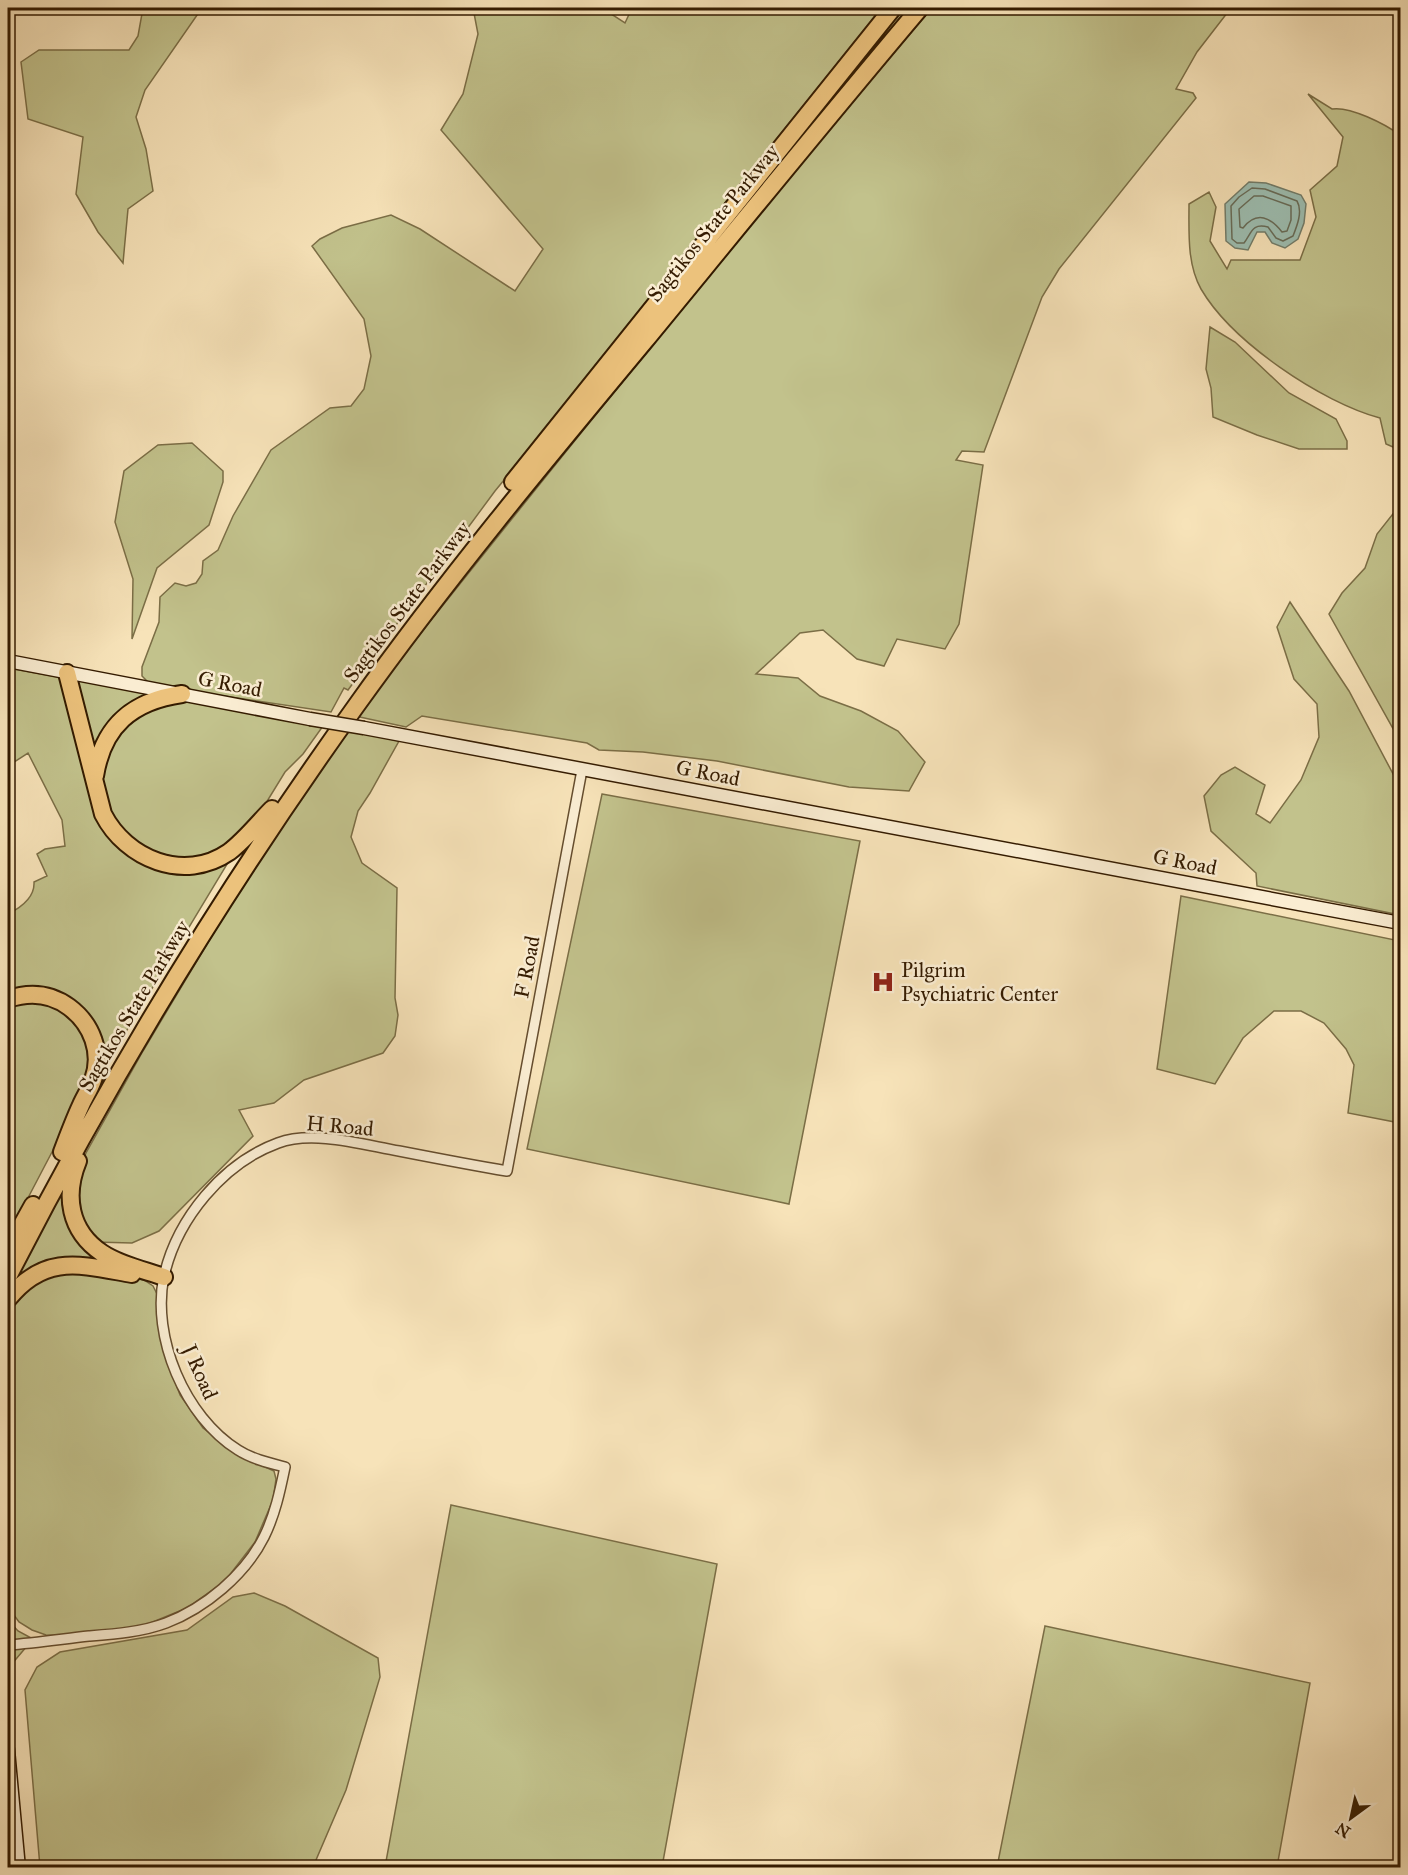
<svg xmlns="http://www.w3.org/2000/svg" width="1408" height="1875" font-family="'IM FELL Great Primer',serif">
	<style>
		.green { fill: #c2c28c; stroke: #7b6e46; stroke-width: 1.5 }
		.water { fill: #9dbeb1; stroke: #737d6a; stroke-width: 1.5 }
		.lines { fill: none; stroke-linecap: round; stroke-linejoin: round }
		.shore { stroke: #686c58; stroke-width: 1.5 }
		.street-casing { stroke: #654d2e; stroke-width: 12 }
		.secondary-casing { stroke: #341b00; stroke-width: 15 }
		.highway-casing { stroke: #341b00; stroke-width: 20 }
		.street { stroke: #faedd2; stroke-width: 9 }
		.secondary { stroke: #faedd2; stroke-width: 12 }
		.highway { stroke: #ecc27c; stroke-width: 16 }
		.secondary-bridge-casing { stroke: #341b00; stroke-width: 15; stroke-linecap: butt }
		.secondary-bridge { stroke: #faedd2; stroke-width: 12 }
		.labels { text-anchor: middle; stroke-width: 5; stroke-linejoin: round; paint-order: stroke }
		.street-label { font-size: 21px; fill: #341b00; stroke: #faedd2 }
		.poi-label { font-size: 21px; fill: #341b00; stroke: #faedd2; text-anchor: start }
	</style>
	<rect width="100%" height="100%" fill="#f7e3b9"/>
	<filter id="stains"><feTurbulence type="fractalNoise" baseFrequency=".00333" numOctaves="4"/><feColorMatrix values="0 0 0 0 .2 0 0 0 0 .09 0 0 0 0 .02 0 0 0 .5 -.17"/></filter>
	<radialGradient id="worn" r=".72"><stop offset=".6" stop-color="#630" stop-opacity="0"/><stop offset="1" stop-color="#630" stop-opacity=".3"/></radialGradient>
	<path class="green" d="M143 8H202L145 90 136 117 146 149 153 191 128 209 123 263 98 232 76 194 83 137 28 119 21 62 39 50H129L138 36Z
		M473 8H602L625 23 632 8H882L707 225 597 367 495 491 348 690 344 688 331 712 217 695 148 682 142 676V667L159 622 160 597 175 583 186 586 196 583 202 574 203 561 218 550 233 516 271 450 330 408 351 406 364 389 371 356 364 319 312 246 320 239 342 228 391 215 420 229 515 291 543 249 441 130 463 94 478 34Z
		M900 8H914L795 152 788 146Z
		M932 8H1231L1197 52 1176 89 1193 93 1196 98 1059 269 1042 297 984 452 962 451 956 460 983 465 959 624 945 649 897 639 884 666 857 659 823 630 800 633 756 674 798 678 820 696 861 711 898 731 925 762 909 791 849 787 717 761 643 752 599 750 587 743 422 716 406 727 355 716C544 477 735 240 932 8Z
		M1308 94 1332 109C1350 106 1385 124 1400 135V450L1386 444 1380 418C1321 402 1232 342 1201 289 1187 264 1189 233 1189 204L1209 192 1216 207 1210 241 1227 269 1231 260H1300L1316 217 1310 190 1337 166 1343 137Z
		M1210 327 1235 342 1289 393 1336 419 1347 441V449H1299L1257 435 1213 417 1211 388 1206 369Z
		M192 443 223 471V482L209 525 157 568 132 639 133 579 115 522 124 471 158 445Z
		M1400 505V741L1329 614 1342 593 1365 568 1377 534Z
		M1290 602 1349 691 1400 787V915L1257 886 1256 873 1211 831 1204 796 1221 775 1235 767 1265 785 1256 814 1270 823 1301 780 1319 737 1317 704 1294 679 1277 627Z
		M8 668 58 677 63 681 104 824 151 864 232 856 101 1073 75 1003 8 992V914C20 908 35 898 34 882L47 876 37 854 45 849 65 846 62 820 28 753 8 766Z
		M73 678 153 693 95 757Z
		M189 700 323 726 303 754 285 772 266 803 241 834 220 852 179 861 138 847 111 818 100 783 107 748 143 707Z
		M347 730 399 741 370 793 358 811 351 837 362 863 397 888 395 998 398 1015 395 1036 383 1053 304 1080 274 1103 239 1110 253 1136 159 1231 132 1243 94 1242 84 1229 74 1180 86 1153 143 1051 216 929 288 816Z
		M602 794 860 841 789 1204 527 1149Z
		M1181 896 1400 941V1123L1348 1113 1354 1065 1346 1049 1324 1023 1301 1011H1274L1243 1038 1215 1084 1157 1069Z
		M45 1000 70 1011 86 1031 92 1058 74 1110 8 1236V1004Z
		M67 1174 66 1213 108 1262 85 1260 9 1288Z
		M79 1268 144 1280 153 1286 158 1296 167 1360 180 1395 203 1428 243 1457 274 1471 276 1479 273 1500 255 1542 225 1581 187 1608 143 1626 71 1636 46 1635 32 1630 19 1622 8 1607V1307L46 1273Z
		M451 1505 717 1564 662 1867H385Z
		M254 1593 285 1606 378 1658 380 1677 346 1790 316 1860 315 1867H40L25 1690 37 1667 60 1652 187 1630 233 1597Z
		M8 1620 18 1631 33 1639 11 1665 8 1641Z
		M1045 1626 1310 1683 1277 1867H997Z"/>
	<path class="water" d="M1249 182 1266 183 1301 195 1306 204 1304 223 1298 239 1285 248 1272 243 1265 232H1257L1248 250 1235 248 1226 241 1225 204Z"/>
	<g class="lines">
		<path class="shore" d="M1252 188 1265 189 1297 201C1303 211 1297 226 1293 236L1283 241 1276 238 1268 227C1252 223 1252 232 1244 243H1237L1232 239 1231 206 1239 197Z
			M1254 196H1263L1291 206V220L1287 231 1282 232C1271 218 1257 210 1243 228L1240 227 1239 209Z"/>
		<g class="street-casing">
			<path id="street" d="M8 1645C35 1643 62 1639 89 1636 115 1634 142 1632 166 1623 205 1608 245 1575 264 1537 275 1515 280 1491 285 1467 269 1463 252 1459 238 1450 185 1417 151 1337 164 1276 177 1219 223 1163 278 1143 313 1130 364 1145 399 1151 435 1158 471 1165 507 1171L582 770"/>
		</g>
		<g class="secondary-casing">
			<path id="secondary" d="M8 661 310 719
				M364 728 1400 923
				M8 1750 19 1868"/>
		</g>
		<g class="highway-casing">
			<path id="highway" d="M513 482 893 8
				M67 673 103 814C126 859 184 883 229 852 245 840 258 823 272 809
				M95 776C103 726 132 701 182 694
				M8 999C29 992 50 993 69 1007 92 1024 103 1053 93 1080 90 1089 85 1096 81 1105 74 1120 68 1136 62 1152
				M78 1161C64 1195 69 1231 102 1253 120 1265 144 1270 164 1277
				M8 1250 33 1205
				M8 1277C109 1079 226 887 356 706 446 580 545 461 644 342 736 230 827 118 920 8
				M8 1299C45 1253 81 1265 132 1274"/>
		</g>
		<use href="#street" class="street"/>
		<use href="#secondary" class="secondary"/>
		<use href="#highway" class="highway"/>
		<g class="secondary-bridge-casing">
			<path id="secondary-bridge" d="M310 719 364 728"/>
		</g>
		<use href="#secondary-bridge" class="secondary-bridge"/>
	</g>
	<defs>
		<g id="hospital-bare" transform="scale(1.8)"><path d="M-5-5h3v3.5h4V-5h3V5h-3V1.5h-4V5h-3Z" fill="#8f2418" stroke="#faedd2" stroke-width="2.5" paint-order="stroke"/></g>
	</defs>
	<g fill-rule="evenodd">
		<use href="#hospital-bare" x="883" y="982"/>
	</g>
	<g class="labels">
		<g class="street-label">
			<text transform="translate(713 223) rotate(-51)" y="7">Sagtikos State Parkway</text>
			<text transform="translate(407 602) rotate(-53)" y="7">Sagtikos State Parkway</text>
			<text transform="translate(230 684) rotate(11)" y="7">G Road</text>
			<text transform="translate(708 773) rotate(11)" y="7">G Road</text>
			<text transform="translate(1185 862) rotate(11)" y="7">G Road</text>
			<text transform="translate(527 967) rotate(-79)" y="7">F Road</text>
			<text transform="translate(134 1006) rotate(-59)" y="7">Sagtikos State Parkway</text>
			<text transform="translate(340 1126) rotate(5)" y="7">H Road</text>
			<text transform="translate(200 1372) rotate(66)" y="7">J Road</text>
		</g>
		<g class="poi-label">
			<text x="901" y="977">Pilgrim<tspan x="901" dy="24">Psychiatric Center</tspan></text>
		</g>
	</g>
	<rect width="1408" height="1875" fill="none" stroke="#f7e3b9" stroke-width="30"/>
	<rect x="9" y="9" width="1390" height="1857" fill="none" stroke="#341b00" stroke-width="3"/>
	<rect x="15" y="15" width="1378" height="1845" fill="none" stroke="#341b00" stroke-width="1.5"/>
	<g transform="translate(1351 1818) rotate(213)" stroke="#faedd2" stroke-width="4.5" paint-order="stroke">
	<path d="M0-4.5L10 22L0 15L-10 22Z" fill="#341b00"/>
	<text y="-9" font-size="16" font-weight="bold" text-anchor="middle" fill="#341b00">N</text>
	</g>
	<rect width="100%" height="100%" filter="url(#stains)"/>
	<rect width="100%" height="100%" fill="url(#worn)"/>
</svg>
